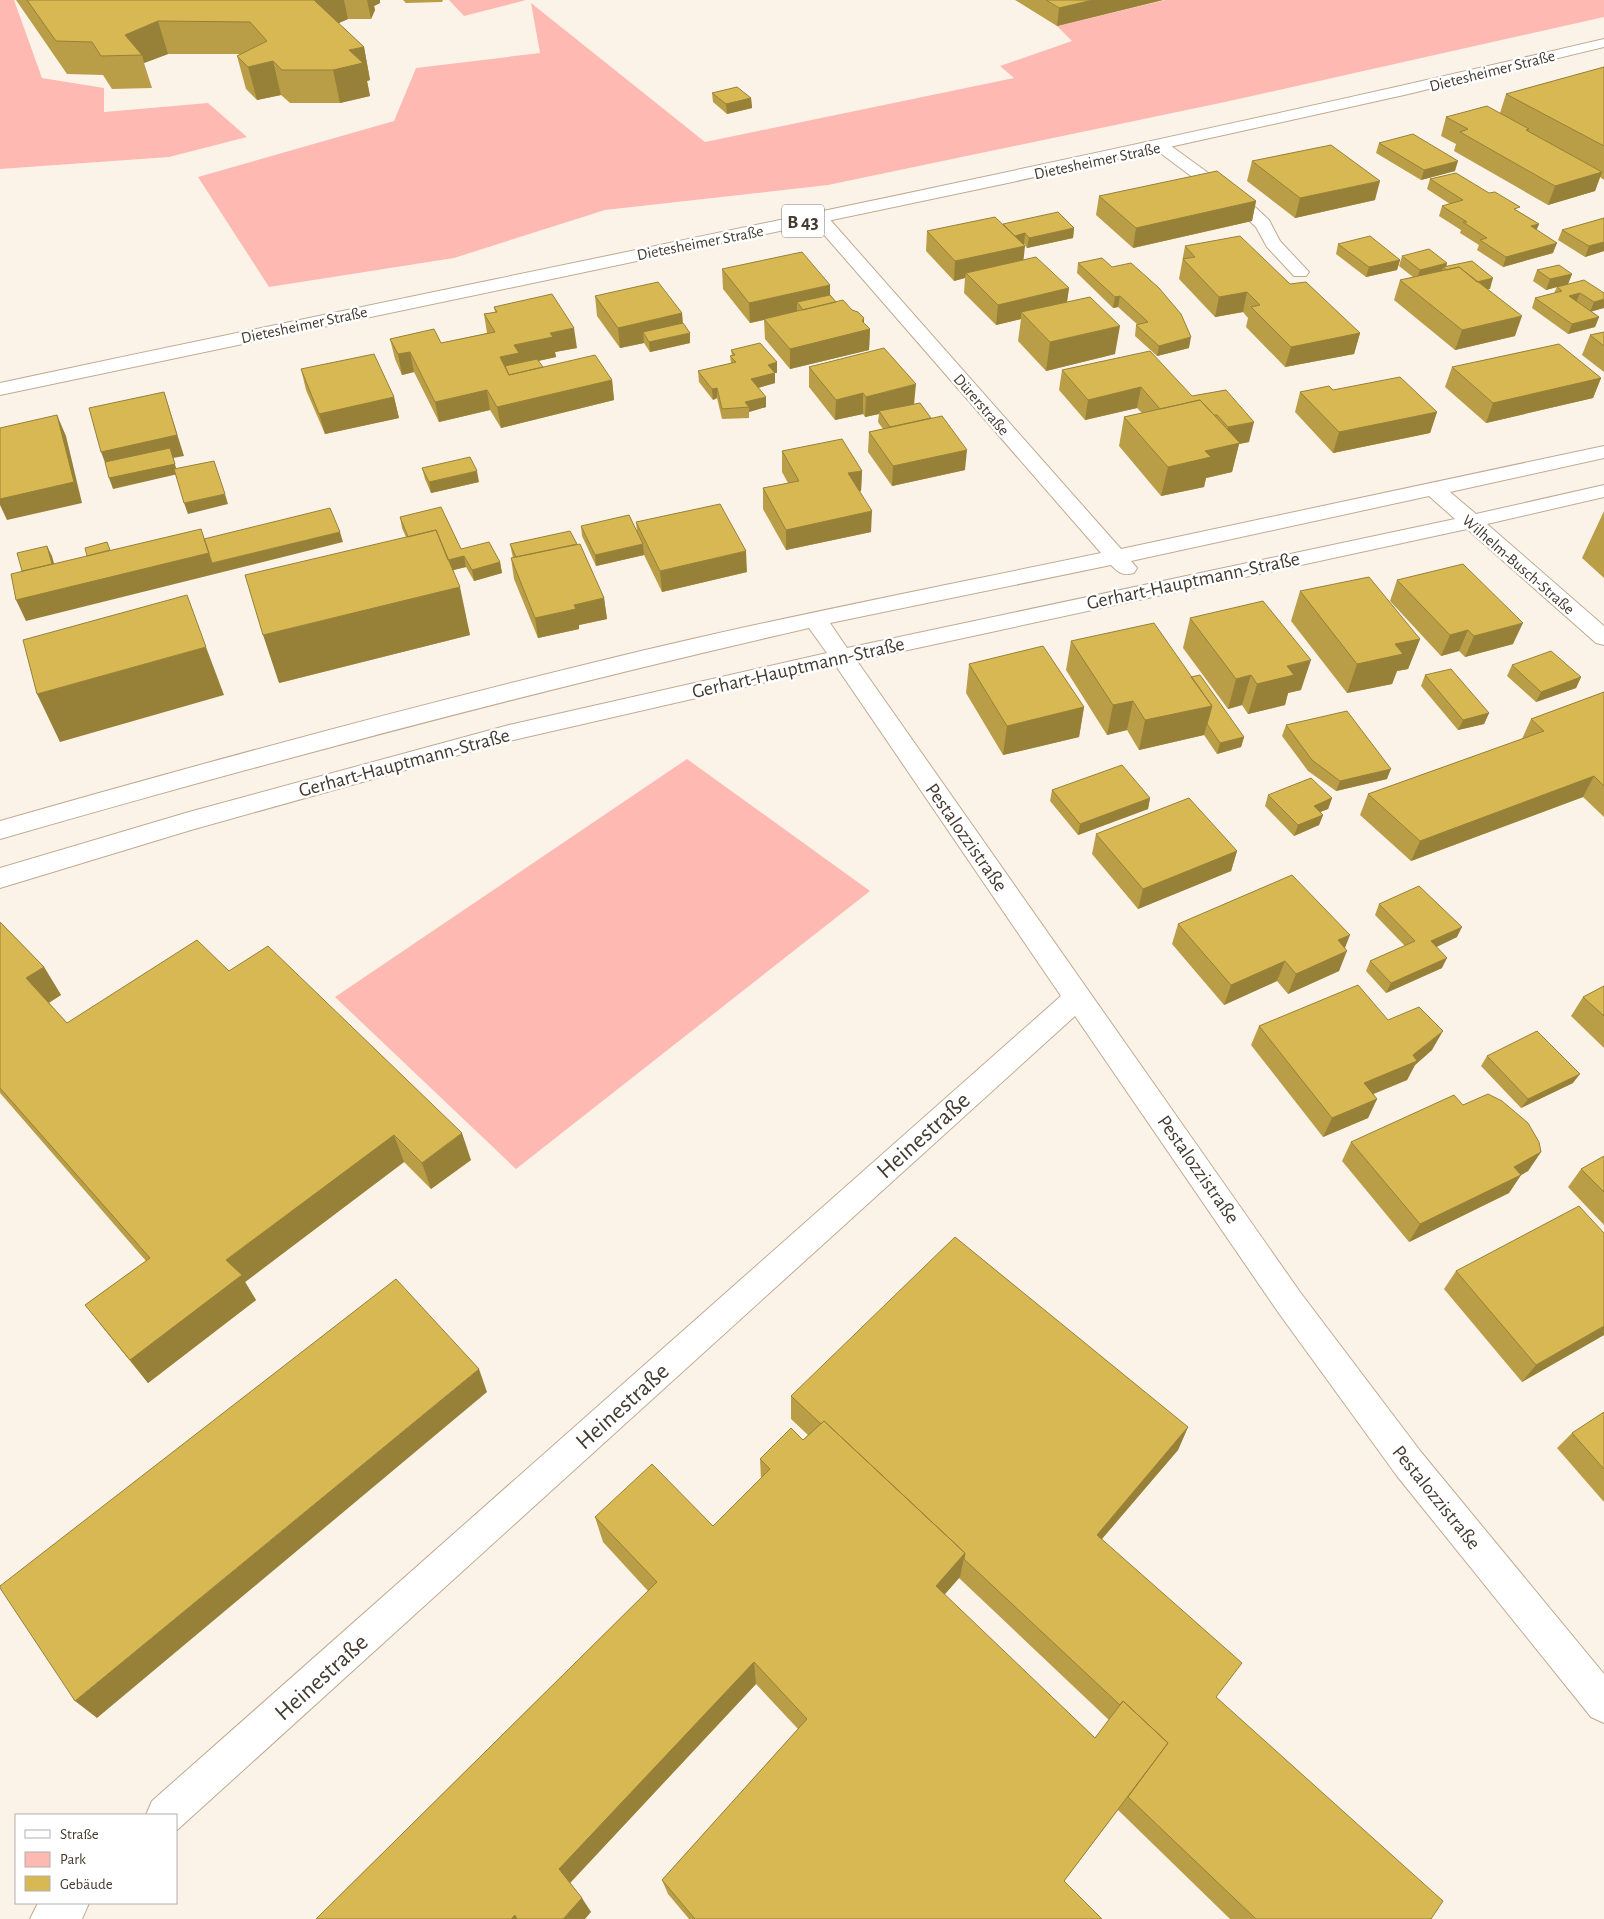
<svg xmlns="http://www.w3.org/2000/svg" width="1604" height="1919" font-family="'Alegreya Sans',sans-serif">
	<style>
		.green { fill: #febab2 }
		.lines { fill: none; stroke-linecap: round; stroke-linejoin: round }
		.service-casing { stroke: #c0aa91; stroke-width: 2 }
		.minor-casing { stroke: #c0aa91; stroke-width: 2 }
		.primary-casing { stroke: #c0aa91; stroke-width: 2 }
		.service { fill: #fff; fill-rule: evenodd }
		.minor { fill: #fff; fill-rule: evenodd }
		.primary { fill: #fff; fill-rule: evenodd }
		.wall { fill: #ba9e47; fill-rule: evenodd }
		.shaded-wall { fill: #978139 }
		.building { fill: #d8b852; stroke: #978139 }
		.labels { text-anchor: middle; stroke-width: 5; stroke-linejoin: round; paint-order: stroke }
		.far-street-label { font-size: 16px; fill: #433a30; stroke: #fff }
		.shield { fill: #fff; stroke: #7b756e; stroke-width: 1 }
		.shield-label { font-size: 19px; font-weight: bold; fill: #433a30 }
		.street-label { font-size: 20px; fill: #433a30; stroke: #fff }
		.near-street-label { font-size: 24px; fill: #433a30; stroke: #fff }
	</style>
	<rect width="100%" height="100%" fill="#fcf3e8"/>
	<path class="green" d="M0 0H14L42 78 104 88V112L208 103 247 137 169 157 0 169Z
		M449 0H526L464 16Z
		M1165 0H1604V17L1225 102 828 185 605 210 454 258 269 287 198 177 394 121 416 68 540 53 531 3 705 142 1014 78 1000 66 1072 41 1057 26Z
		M687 759 870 891 516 1169 335 997Z"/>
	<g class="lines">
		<g class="service-casing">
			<path id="service" d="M1161 141 1167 143 1255 207 1269 220 1280 241 1309 272 1306 276H1294L1267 247 1256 227 1243 215 1155 149 1153 146Z"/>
		</g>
		<g class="minor-casing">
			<path id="minor" d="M819 213 825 214 1121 549 1604 446V458L1450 492 1476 514 1604 485V497L1487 524 1604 626V645L1596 643 1467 529 857 661 1300 1292 1421 1452 1604 1674V1723L1591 1717 1397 1476 1278 1312 1075 1016 176 1831V1815H146L152 1801 1061 996 836 666 509 741 191 830 0 888V868L189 812 509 725 827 653 809 628C538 690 268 762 0 839V821C199 764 399 710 600 661 766 620 934 588 1101 553L813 222 810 218 813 214ZM1429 496 1455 519 847 648 830 623 1111 565C1119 573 1123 576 1134 573L1137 568 1131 561Z
				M38 1903H89L82 1919H30Z"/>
		</g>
		<g class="primary-casing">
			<path id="primary" d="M1604 39V47L1404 95 1003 184 0 395V383C535 269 1072 164 1604 39Z"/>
		</g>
		<use href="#service" class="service"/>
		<use href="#minor" class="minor"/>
		<use href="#primary" class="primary"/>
	</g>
	<path class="wall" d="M16 0H380V3L374 6 375 10 371 19H348L338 23 364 47 370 80 367 81 370 96 340 103H290L281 95 257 100 246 89 237 56 240 54H168L144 63 152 88 112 89 103 75 67 74Z
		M403 0H443L442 2 406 3Z
		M1015 0H1163L1057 26Z
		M1604 67V180L1600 177 1595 191 1548 205 1454 151 1456 144 1441 136 1446 117 1500 113 1506 94Z
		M712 93 751 98 752 108 727 114 713 102Z
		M1379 143 1455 171 1421 180 1376 153Z
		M1252 161 1375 200 1295 218 1247 181Z
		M1430 179 1518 211 1539 224 1536 230 1553 253 1503 267 1477 250 1479 245 1460 233 1461 230 1439 216 1442 206 1450 204 1427 189Z
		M1099 196 1256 201 1252 221 1133 248 1096 215Z
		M1604 218V251L1585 257 1558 240 1562 230Z
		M1003 224 1074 228 1073 238 1027 248 1024 244H1023V260L1069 288 1067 302 1115 354 1046 371 1018 341 1021 319 996 325 964 293 965 278 954 281 926 251 927 231Z
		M1338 244 1400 260 1397 270 1366 277 1336 254Z
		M1185 246 1290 284 1360 333 1354 354 1285 367 1246 327 1248 318 1243 312 1215 317 1179 279Z
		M1402 256 1446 266 1490 289H1487L1515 336 1455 350 1394 300 1400 280 1413 277 1399 266Z
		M1078 263 1189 348 1157 356 1135 336 1136 325H1138L1118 307 1113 308 1077 273Z
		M722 269 830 285V295L836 302 864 323 870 329 869 350 790 369 765 339 764 320 750 323 723 289Z
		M1537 270 1572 274 1568 284 1604 308 1591 311 1599 317 1595 327 1568 334 1532 308 1535 298 1554 293 1557 287 1546 290 1533 281Z
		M595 296 682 313 683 323 690 343 650 352 644 343 620 348 597 316Z
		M494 307 577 348 555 352 556 357 538 361 543 367 612 380 614 400 501 428 490 410 439 422 414 372 402 375 395 359 390 339 441 343 487 333 484 314 495 312Z
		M1604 332V372L1582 355 1590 335Z
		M731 350 777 373H775V383L758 388 766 407 749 412V418L722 419 717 398 713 400 699 382 698 371 731 363 730 356H732Z
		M809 367 914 404 965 470 892 486 868 452 869 432 883 429 878 422 879 414 865 417 863 414 835 420 809 387Z
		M1452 367 1601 378 1593 398 1486 423 1445 387Z
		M301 369 394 397 399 418 325 434 306 390Z
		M1062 370 1192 396 1226 390 1249 442 1239 444 1232 472 1206 478 1204 487 1161 496 1119 446 1124 417 1142 413 1137 408 1085 420 1059 390Z
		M1333 390 1437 412 1430 433 1333 453 1295 412 1300 392Z
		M782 451 862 471 861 491 859 492 871 532 786 550 763 509V488L788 483 782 472Z
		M422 468 479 482 431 493 425 479Z
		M1604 511V578L1582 558Z
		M400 517 461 549 500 562 502 573 474 581 466 567 453 570 470 635 279 683 406 537 402 528Z
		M636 522 747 572 662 592 644 555 596 566 582 536 581 526 637 532Z
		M510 544 604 598 607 619 579 625V629L538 638 514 579 511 558H513Z
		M1397 580 1513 644 1465 657 1459 651 1441 656 1390 601Z
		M1300 591 1420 639 1408 669 1397 671 1392 684 1347 693 1291 621Z
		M1190 618 1301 690 1288 693 1285 705 1248 714 1242 705 1228 709 1183 648Z
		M1071 641 1191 677 1244 737 1241 747 1217 754 1204 735 1139 750 1127 730 1107 735 1066 670Z
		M969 664 1084 707 1079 737 1003 755 966 693Z
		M1512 665 1581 677 1576 688 1536 702 1507 676Z
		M1425 675 1489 713 1484 724 1458 730 1421 686Z
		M1604 692V817L1583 797 1411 861 1360 815 1368 794 1522 739 1531 719Z
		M1286 725 1387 779 1336 791 1308 771 1282 736Z
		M1052 790 1150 798 1148 809 1078 835 1050 801Z
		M1268 795 1332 798 1328 809 1320 812 1323 815 1319 825 1294 836 1265 806Z
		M1096 834 1237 851 1231 871 1138 909 1092 854Z
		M1379 904 1457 937 1436 947 1442 968 1386 993 1366 971 1370 961 1405 946 1375 915Z
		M0 922 44 967 61 995 49 1003 67 1023 229 971 471 1160 431 1189 404 1162 245 1282 256 1300 148 1383 104 1329 85 1305 146 1261 0 1093Z
		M1178 924 1345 948 1339 971 1288 994 1277 981 1224 1005 1172 944Z
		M1604 986V1048L1571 1016 1583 997Z
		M1388 1020 1432 1050 1415 1065 1407 1080 1373 1094 1377 1099 1368 1118 1323 1137 1251 1045 1259 1026Z
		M1487 1056 1573 1083 1521 1108 1481 1066Z
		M1463 1105 1541 1152 1528 1171 1521 1175 1509 1193 1409 1242 1342 1161 1351 1142Z
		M1604 1156V1225L1568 1187 1581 1169Z
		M1456 1271 1604 1335 1522 1382 1444 1289Z
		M791 1396 1188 1427 1178 1450 1102 1539 1216 1697 1431 1919H1230L1118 1810 1147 1772 1064 1881 1101 1919H689L668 1894 662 1880 798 1729 756 1684 570 1883 591 1912 316 1919 648 1591 603 1542 595 1517 713 1526 761 1479 760 1459 803 1440 808 1435 791 1419ZM959 1578 1109 1720 1095 1738 944 1595Z
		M1604 1412V1502L1557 1448 1572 1433Z"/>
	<path class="shaded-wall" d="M313 0H344L348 19 320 32Z
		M367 0H380V3L374 6 375 10 371 19Z
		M1093 0H1163L1057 26 1059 8Z
		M158 21 168 54 144 63 142 55 125 35Z
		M364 47 370 80 367 81 370 96 340 103 333 70 349 50Z
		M273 61 281 95 257 100 248 67Z
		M751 98 752 108 727 114 726 104Z
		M1458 161 1455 171 1421 180 1424 170Z
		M1602 172 1595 191 1548 205 1555 186Z
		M1380 181 1375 200 1295 218 1300 198Z
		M1256 201 1252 221 1133 248 1136 228Z
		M1539 224 1535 234 1531 226Z
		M1074 228 1073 238 1027 248 1029 238Z
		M1025 233 1024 244 1005 248 1006 238Z
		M1604 242V251L1585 257 1589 246Z
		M1557 243 1553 253 1503 267 1506 257Z
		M1025 246 1023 265 966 273 965 278 954 281 955 261Z
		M1400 260 1397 270 1366 277 1369 267Z
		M1447 263 1446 269 1443 267 1441 274 1416 280 1420 270Z
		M1572 274 1568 284 1546 290 1550 279Z
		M1493 278 1490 289 1461 294 1465 284Z
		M830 285V304L803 310 797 302V312L750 323 749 303Z
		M1069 288 1066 308 1021 312V319L996 325 998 305Z
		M1247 292 1243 312 1215 317 1219 297Z
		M1580 293 1576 303 1569 296Z
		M1120 296 1118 307 1113 308 1115 297Z
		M1604 299V308L1590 312 1594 302Z
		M682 313 683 334 643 332 644 343 620 348 618 328Z
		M1522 316 1515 336 1455 350 1462 330Z
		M1599 317 1595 327 1568 334 1572 324Z
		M864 318V331L870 329 869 350 790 369V349L862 321Z
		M1120 326 1115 354 1046 371 1050 342Z
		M574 328 577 348 555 352 556 357 520 365 507 377 500 357 514 345 550 333Z
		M690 333V343L650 352 649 342Z
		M1360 333 1354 354 1285 367 1291 347Z
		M1191 337 1189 348 1157 356 1159 346Z
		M410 352 414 372 402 375 398 354Z
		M777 362V373H775V383L751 390V379L768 365Z
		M1601 378 1593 398 1486 423 1493 403Z
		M612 380 614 400 501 428 497 407Z
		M916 384 914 405 879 411V414L865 417 866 397Z
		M1141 387 1137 408 1085 420 1088 400Z
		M717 388V398L713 400 712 389Z
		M487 390 490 410 439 422 435 402Z
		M164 392 184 456 173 458 178 474 113 489 109 478V473L101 452Z
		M863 393V414L835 420 836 400Z
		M394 397 399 418 325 434 319 414Z
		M766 397V407L749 412V407L745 402Z
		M1437 412 1430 433 1333 453 1339 432Z
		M57 415 66 436 82 503 7 520 0 505V499Z
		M1254 422 1249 442 1239 444 1232 472 1206 478 1204 487 1161 496 1168 467 1205 451 1223 447 1228 427Z
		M967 450 965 470 892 486 893 466Z
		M477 471 479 482 431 493 429 482Z
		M862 471 861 491 847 494 848 473Z
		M225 494 228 504 188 514 184 503Z
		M872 511 871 532 786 550V530Z
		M201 529 212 563 340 532 343 542 26 621 16 600Z
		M643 544 644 555 596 566 595 555Z
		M47 546 52 556 60 585 30 593Z
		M746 551 747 572 662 592 660 571Z
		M464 556 466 567 424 577 421 567Z
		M500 562 502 573 474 581 472 570Z
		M460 587 470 635 279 683 263 635Z
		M604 598 607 619 579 625V629L538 638 535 618 574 605Z
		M1523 623 1513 644 1465 657 1474 636Z
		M1468 630 1459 651 1441 656 1450 635Z
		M1420 639 1408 669 1397 671 1392 684 1347 693 1357 664 1395 644Z
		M206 647 224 695 60 742 37 694Z
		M1311 660 1301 690 1288 693 1285 705 1248 714 1257 684 1287 666Z
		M1251 675 1242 705 1228 709 1236 679Z
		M1581 677 1576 688 1536 702 1541 692Z
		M1133 701 1127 730 1107 735 1113 705Z
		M1212 706 1204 735 1139 750 1145 720Z
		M1084 707 1079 737 1003 755 1007 726Z
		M1489 713 1484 724 1458 730 1463 720Z
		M1244 737 1241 747 1217 754 1220 743Z
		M1391 769 1387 779 1336 791 1340 781Z
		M1594 776 1583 797 1411 861 1420 841Z
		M1150 798 1148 809 1078 835 1080 824Z
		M1332 798 1328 809 1310 816 1314 806Z
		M1323 815 1319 825 1294 836 1298 825Z
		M1237 851 1231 871 1138 909 1143 889Z
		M1462 927 1457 937 1426 952 1431 941Z
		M1350 935 1343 953 1347 951 1339 971 1288 994 1296 974 1338 940Z
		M1447 958 1442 968 1386 993 1391 983Z
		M1285 961 1277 981 1224 1005 1231 985Z
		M44 967 61 995 43 1006 26 978Z
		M1443 1031 1432 1050 1415 1065 1407 1080 1354 1102 1364 1083 1413 1055Z
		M1580 1074 1573 1083 1521 1108 1528 1099Z
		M1377 1099 1368 1118 1323 1137 1332 1118Z
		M462 1133 471 1160 431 1189 422 1163Z
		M394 1135 404 1162 245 1282 256 1300 148 1383 130 1360 226 1260Z
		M1541 1152 1528 1171 1512 1180 1521 1175 1509 1193 1409 1242 1420 1224 1514 1167Z
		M1604 1326V1335L1522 1382 1536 1365Z
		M479 1369 487 1392 97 1718 75 1701Z
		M1188 1427 1178 1450 1088 1555 1097 1535Z
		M965 1553 960 1577 931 1610 936 1586Z
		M754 1662 756 1684 569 1884 559 1869Z
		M582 1898 591 1912 585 1919H563Z
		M515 1915 518 1919H511Z"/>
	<path class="building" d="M27 0H314L364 47 349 50 363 63 333 70H282L273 61 248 67 237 56 267 41 250 22 158 21 125 35 142 55 101 56 92 42 56 41Z
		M1046 0H1093L1059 8Z
		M1604 67V146L1506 94Z
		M737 87 751 98 726 104 712 93Z
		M1487 106 1529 129 1526 130 1602 172 1555 186 1460 132 1468 129 1446 117Z
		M1413 134 1458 161 1424 170 1379 143Z
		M1331 145 1380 181 1300 198 1252 161Z
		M1217 171 1256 201 1136 228 1099 196Z
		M1456 173 1489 193 1495 192 1520 207 1514 209 1539 224 1531 226 1557 243 1506 257 1480 240 1487 238 1463 222H1467L1442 206 1463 200 1430 179Z
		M1058 212 1074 228 1029 238 1025 233 1015 236 1003 224Z
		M995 217 1025 246 955 261 927 231Z
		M1604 218V242L1589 246 1562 230Z
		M1240 236 1290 284 1306 282 1360 333 1291 347 1251 307 1260 305 1247 292 1219 297 1183 259 1195 257 1185 246Z
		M1370 236 1400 260 1369 267 1338 244Z
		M1429 249 1447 263 1420 270 1402 256Z
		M802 252 830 285 749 303 722 269Z
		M1036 257 1069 288 998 305 966 273Z
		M1102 258 1112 267 1131 263 1159 288 1181 314 1191 337 1159 346 1136 325 1148 322 1120 296 1115 297 1078 263Z
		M1472 261 1493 278 1477 282 1459 267 1447 270 1443 267Z
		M1559 265 1572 274 1550 279 1537 270Z
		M1459 267 1522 316 1462 330 1400 280Z
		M1584 280 1604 293V299L1594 302 1580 293 1569 296 1599 317 1572 324 1535 298 1562 291 1557 287Z
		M658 282 682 313 618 328 595 296Z
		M552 294 574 328 550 333 553 337 514 345 519 353 500 357 509 375 595 355 612 380 497 407 487 390 435 402 410 352 398 354 390 339 434 329 441 343 495 332 484 314 497 312 494 307Z
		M830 295 836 302 803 310 797 302Z
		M1090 297 1120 326 1050 342 1021 312Z
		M843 300 852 310 858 312 864 318 862 321 870 329 790 349 764 319Z
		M683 323 690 333 649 342 643 332Z
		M1604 332V346L1590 335Z
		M760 343 777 362 768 365 775 373 751 379 766 397 745 402 749 407 722 409 717 388 712 389 698 371 736 362 730 356 735 355 731 350Z
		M1559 344 1601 378 1493 403 1452 367Z
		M884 348 916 384 866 397 863 393 836 400 809 367Z
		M1150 351 1192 396 1226 390 1254 422 1228 427 1217 415H1214L1200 400 1160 409 1141 387 1088 400 1062 370Z
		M374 354 394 397 319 414 301 369Z
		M537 359 543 367 509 375 505 366Z
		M1400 377 1437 412 1339 432 1300 392 1329 386 1333 390Z
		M164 392 177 435 101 452 89 408Z
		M1200 400 1240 443 1205 451 1211 457 1168 467 1124 417Z
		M920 403 931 418 890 427 879 411Z
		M57 415 74 482 0 499V428Z
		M942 416 967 450 893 466 869 432Z
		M842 439 862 471 848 473 872 511 786 530 763 488 799 481 782 451Z
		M170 448 175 464 109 478 105 462Z
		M470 457 477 471 429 482 422 468Z
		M214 461 225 494 184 503 174 469Z
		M720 504 746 551 660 571 636 522Z
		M441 507 461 549 489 542 500 562 472 570 464 556 448 560 436 530 408 537 400 517Z
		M330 508 340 532 212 563 204 539Z
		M629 515 643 544 595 555 581 526Z
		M201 529 209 553 16 600 11 574Z
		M436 530 460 587 263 635 245 575Z
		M570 531 577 544 516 557 510 544Z
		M107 542 110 550 87 556 85 548Z
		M580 544 604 598 574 605 576 609 535 618 511 558Z
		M47 546 52 564 22 571 17 553Z
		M1463 564 1523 623 1474 636 1468 630 1450 635 1397 580Z
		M1369 577 1420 639 1395 644 1403 654 1357 664 1300 591Z
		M187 595 206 647 37 694 23 640Z
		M1263 601 1311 660 1287 666 1294 675 1257 684 1251 675 1236 679 1190 618Z
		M1154 623 1212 706 1145 720 1133 701 1113 705 1071 641Z
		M1043 646 1084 707 1007 726 969 664Z
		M1551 651 1581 677 1541 692 1512 665Z
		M1451 669 1489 713 1463 720 1425 675Z
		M1200 675 1244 737 1220 743 1207 724 1212 706 1191 677Z
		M1604 692V786L1594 776 1420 841 1368 794 1544 731 1531 719Z
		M1347 711 1391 769 1340 781 1312 760 1286 725Z
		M1122 765 1150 798 1080 824 1052 790Z
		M1311 778 1332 798 1314 806 1323 815 1298 825 1268 795Z
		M1189 798 1237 851 1143 889 1096 834Z
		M1292 875 1350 935 1338 940 1347 951 1296 974 1285 961 1231 985 1178 924Z
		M1419 886 1462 927 1431 941 1447 958 1391 983 1370 961 1415 941 1379 904Z
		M0 922 44 967 26 978 67 1023 197 940 229 971 268 946 462 1133 422 1163 394 1135 226 1260 242 1275 130 1360 85 1305 150 1258 0 1088Z
		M1358 985 1388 1020 1419 1007 1443 1031 1413 1055 1417 1061 1364 1083 1377 1099 1332 1118 1259 1026Z
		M1604 986V1016L1583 997Z
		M1537 1031 1580 1074 1528 1099 1487 1056Z
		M1488 1094 1502 1101 1528 1123 1539 1142 1541 1152 1514 1167 1521 1175 1420 1224 1351 1142 1454 1095 1463 1105Z
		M1604 1156V1192L1581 1169Z
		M1579 1206 1604 1233V1326L1536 1365 1456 1271Z
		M955 1237 1188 1427 1097 1535 1242 1663 1216 1697 1443 1901 1431 1919H1256L1128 1797 1168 1743 1123 1701 1120 1705 964 1559 965 1553 824 1421 821 1424 791 1396Z
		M396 1279 479 1369 75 1701 0 1588V1586Z
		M1604 1412V1469L1572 1433Z
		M824 1421 965 1553 936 1586 1095 1738 1123 1701 1168 1743 1064 1881 1102 1919H695L662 1880 807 1719 754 1662 559 1869 582 1898 563 1919H517L515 1915 511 1919H316L657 1582 595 1517 652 1464 713 1526 770 1469 760 1459 791 1428 803 1440Z"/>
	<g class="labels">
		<g class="far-street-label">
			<text transform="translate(1492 70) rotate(-14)" y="6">Dietesheimer Straße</text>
			<text transform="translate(1097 160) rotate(-12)" y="6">Dietesheimer Straße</text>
			<text transform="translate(700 242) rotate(-11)" y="6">Dietesheimer Straße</text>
			<text transform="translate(304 324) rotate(-12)" y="6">Dietesheimer Straße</text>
			<text transform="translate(982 404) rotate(49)" y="6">Dürerstraße</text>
			<text transform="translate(1519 564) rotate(41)" y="6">Wilhelm-Busch-Straße</text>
		</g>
		<rect class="shield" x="782" y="204.5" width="42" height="33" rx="4"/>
		<g class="shield-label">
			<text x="803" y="228">B 43</text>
		</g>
		<g class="street-label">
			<text transform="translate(1193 580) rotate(-12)" y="7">Gerhart-Hauptmann-Straße</text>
			<text transform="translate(798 667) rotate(-13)" y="7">Gerhart-Hauptmann-Straße</text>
			<text transform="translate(404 762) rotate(-15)" y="7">Gerhart-Hauptmann-Straße</text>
			<text transform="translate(967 837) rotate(55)" y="7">Pestalozzistraße</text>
			<text transform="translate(1199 1169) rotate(55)" y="7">Pestalozzistraße</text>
			<text transform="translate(1437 1497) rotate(51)" y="7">Pestalozzistraße</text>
		</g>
		<g class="near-street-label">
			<text transform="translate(923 1135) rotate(-42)" y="8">Heinestraße</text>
			<text transform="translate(622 1406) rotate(-42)" y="8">Heinestraße</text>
			<text transform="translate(321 1677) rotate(-42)" y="8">Heinestraße</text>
		</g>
	</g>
	<rect x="15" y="1814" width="162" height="90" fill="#ffffff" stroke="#b4b0ac"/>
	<rect x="25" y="1830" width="25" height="8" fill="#ffffff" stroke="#b4b0ac"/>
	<text x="60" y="1839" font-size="15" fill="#433a30">Straße</text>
	<rect x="25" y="1852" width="25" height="15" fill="#febab2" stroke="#b4b0ac"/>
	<text x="60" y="1864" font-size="15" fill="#433a30">Park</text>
	<rect x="25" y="1876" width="25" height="15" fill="#d8b852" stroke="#b4b0ac"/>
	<text x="60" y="1889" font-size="15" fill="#433a30">Gebäude</text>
</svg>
